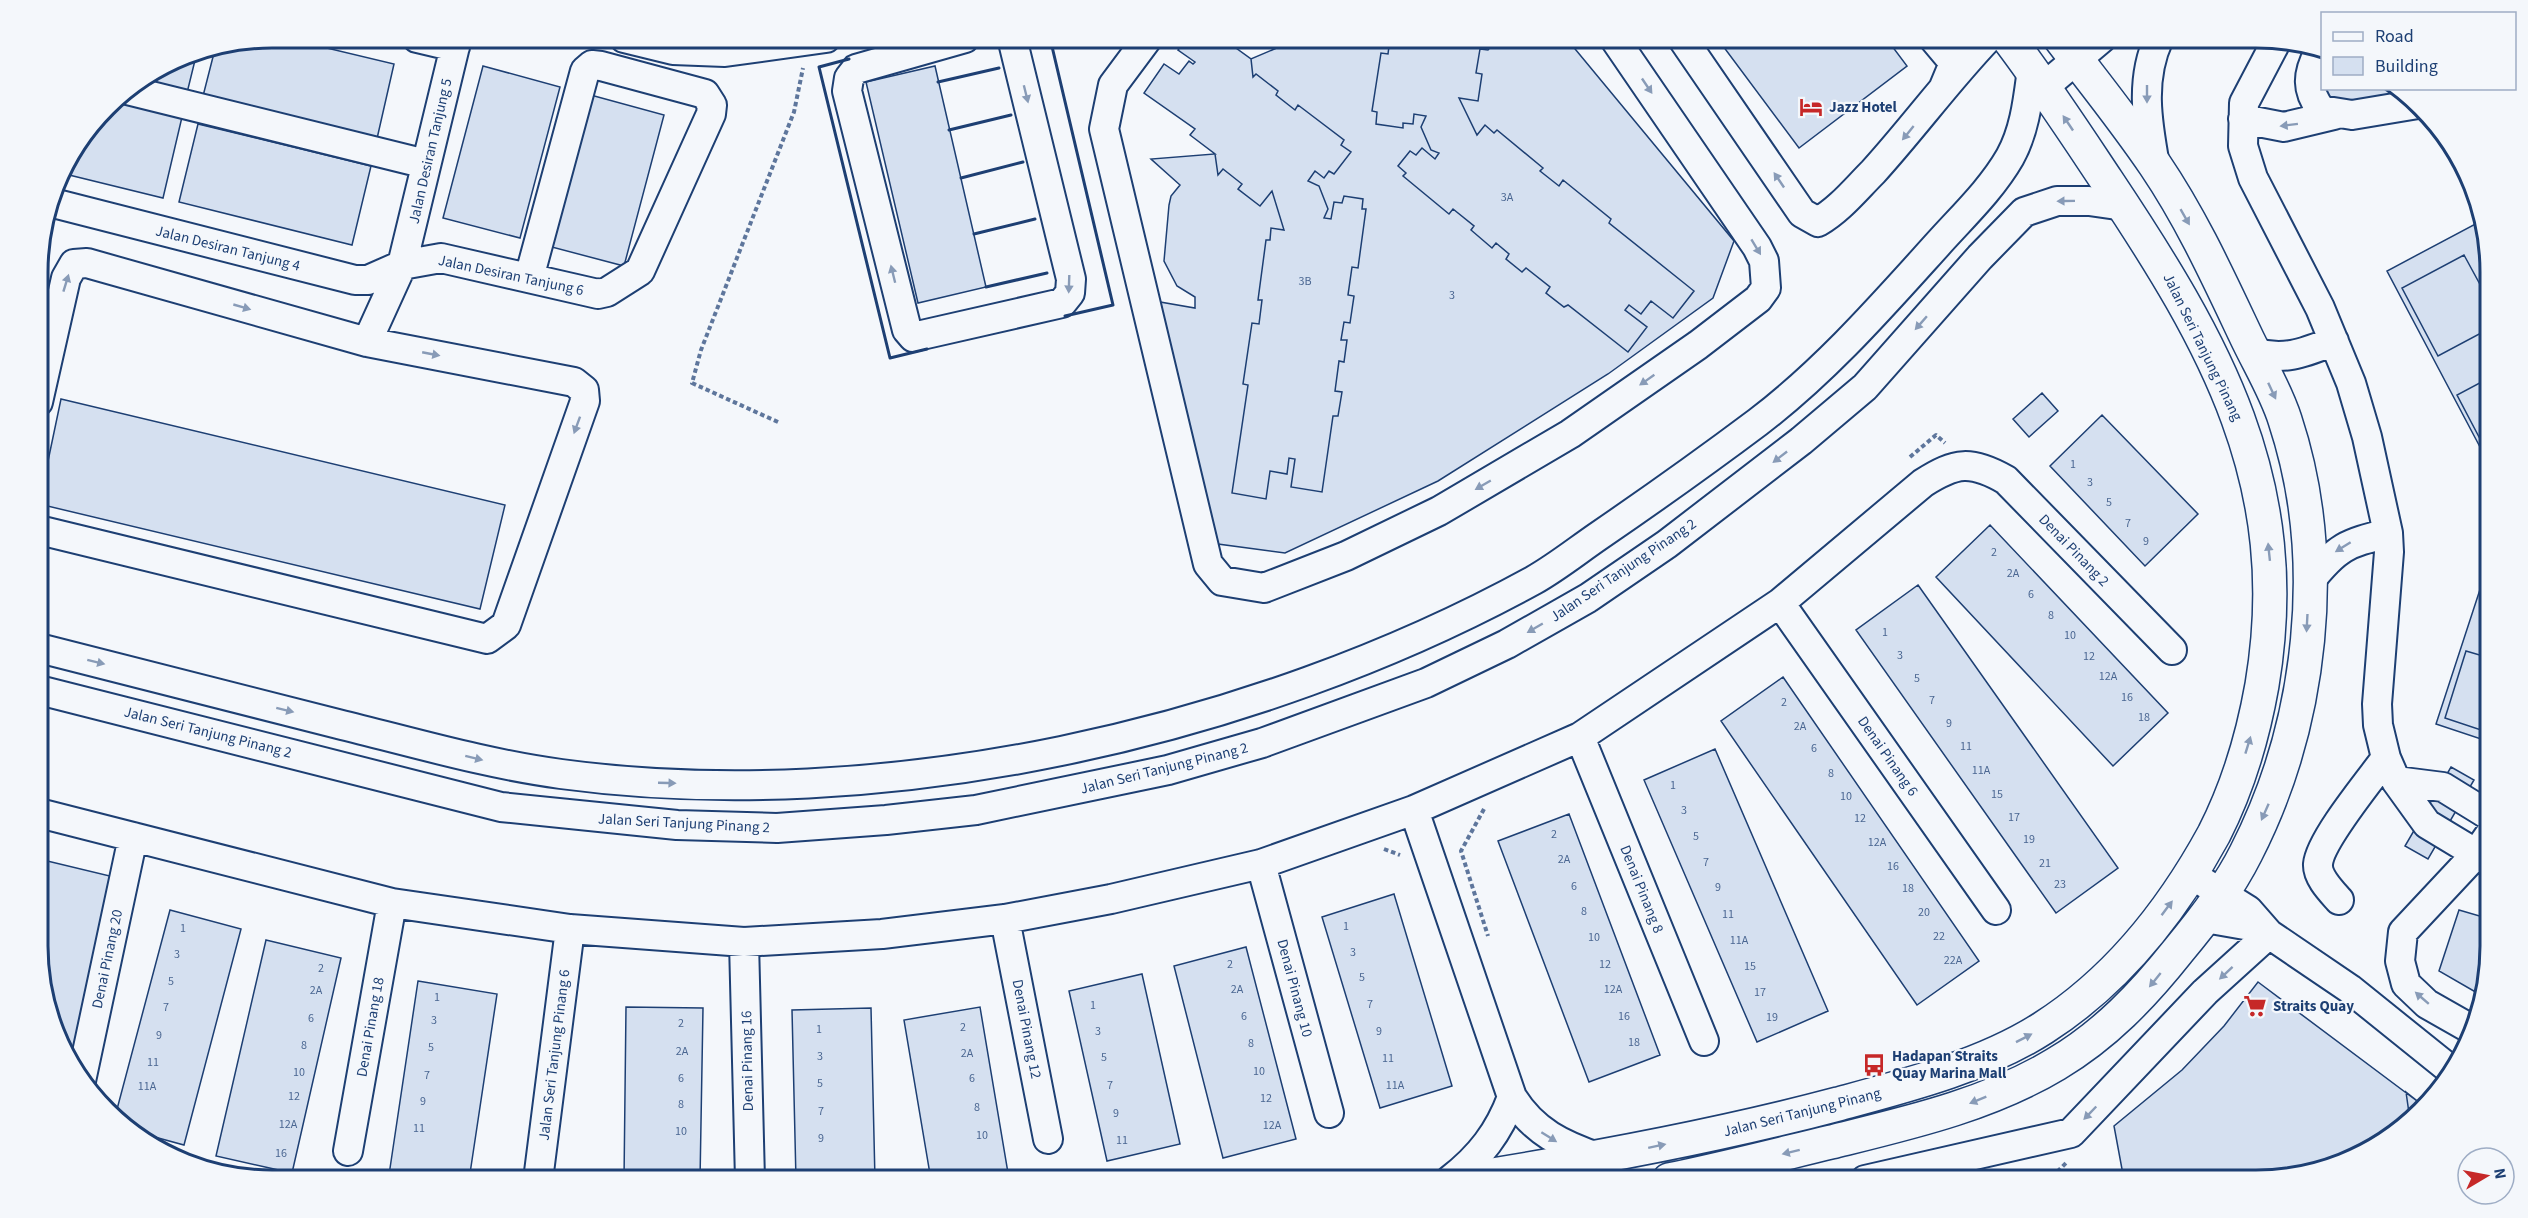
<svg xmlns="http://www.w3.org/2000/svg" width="2528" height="1218" font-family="'Source Sans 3',sans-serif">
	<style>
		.building { fill: #d5e0f0; stroke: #1d3f73; stroke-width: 1.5 }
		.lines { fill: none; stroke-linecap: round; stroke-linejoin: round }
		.minor-casing { stroke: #1d3f73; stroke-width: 32 }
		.major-casing { stroke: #1d3f73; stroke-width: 36 }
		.path { stroke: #5e769c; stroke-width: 4; stroke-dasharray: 4.5 3; stroke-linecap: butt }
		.minor { stroke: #f4f7fb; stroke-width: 28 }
		.major { stroke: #f4f7fb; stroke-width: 33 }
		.wall { stroke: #1d3f73; stroke-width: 3 }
		.oneway { fill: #889bb7 }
		.labels { text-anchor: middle; stroke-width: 4.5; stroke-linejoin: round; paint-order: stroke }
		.number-label { font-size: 12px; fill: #4b6792 }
		.poi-label { font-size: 15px; font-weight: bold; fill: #1d3f73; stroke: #f4f7fb; text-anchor: start }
		.street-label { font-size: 15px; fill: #1d3f73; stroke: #f4f7fb }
		.rim { fill: none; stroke: #1d3f73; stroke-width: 3 }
	</style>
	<rect width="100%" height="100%" fill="#f4f7fb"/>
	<path class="building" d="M272 38H285L394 64 376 143 202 100 215 49Z
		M1187 38H1222L1251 59 1253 77 1256 74 1278 91 1276 95 1295 110 1298 105 1344 140 1341 145 1351 152 1334 174 1329 171 1324 178 1315 171 1308 181 1319 186 1328 209 1324 218 1331 219 1334 202 1342 203 1344 196 1363 199 1362 209H1366L1358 268 1352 267 1348 295 1354 296 1350 323 1344 322 1341 340H1347L1344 362 1339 361 1335 391 1342 392 1338 416H1333L1322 492 1291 487 1295 459 1289 458 1287 474 1270 471 1266 499 1232 493 1248 385 1243 384 1252 323 1259 324 1262 300H1258L1266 240H1270L1271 228 1284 230 1272 191 1260 206 1238 189 1242 184 1223 169 1218 175 1215 154 1190 135 1195 129 1144 93 1164 64 1179 74 1189 61 1193 64 1195 62 1178 50Z
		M1187 38H1222L1251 59 1300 38H1566L1734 241 1713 298 1608 374 1438 481 1285 553 1218 544 1160 302 1195 308V297L1177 286 1164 261 1169 205 1171 196 1180 185 1151 159 1215 154 1190 135 1195 129 1144 93 1164 64 1179 74 1189 61 1193 64 1195 62 1178 50Z
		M1390 38H1498L1488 50 1480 49 1476 73 1482 74 1478 101 1459 98 1477 135 1485 125 1494 133 1497 130 1543 168 1540 171 1559 186 1563 180 1611 219 1609 223 1694 291 1673 318 1651 301 1641 314 1629 305 1625 310 1647 327 1628 352 1568 305 1564 307 1546 293 1550 287 1526 268 1522 272 1506 259 1509 254 1496 243 1492 248 1471 230 1474 226 1453 209 1449 214 1403 176 1406 173 1398 166 1410 151 1416 155 1422 148 1435 159 1439 153 1431 150 1421 127 1426 116 1414 114 1413 124 1403 123V128L1376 124 1377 112 1372 111 1381 53 1388 54Z
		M1717 38H1886L1907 66 1799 148Z
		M197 52 186 97 136 84 183 55Z
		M483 66 560 87 520 238 443 218Z
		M935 66 986 287 918 303 866 82Z
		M2322 88H2400L2410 96 2359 108 2323 98Z
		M587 94 664 115 624 266 548 246Z
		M114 100 182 117 163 198 61 173Z
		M198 124 371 166 352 245 179 202Z
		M2481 221 2489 242V464L2387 271Z
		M2464 255 2489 301V348L2481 333 2438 356 2402 288Z
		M2489 378V456L2457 395Z
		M2042 393 2058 411 2029 437 2013 419Z
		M61 399 505 505 480 609 39 504Z
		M2102 415 2198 514 2145 566 2050 466Z
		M1990 525 2168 713 2113 766 1936 577Z
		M2489 562 2490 742 2436 724Z
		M2489 583 2490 612 2481 609Z
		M1918 585 2118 868 2056 913 1856 630Z
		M2466 651 2490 658V733L2445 718Z
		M1783 677 1979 961 1917 1005 1721 721Z
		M1715 749 1828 1011 1757 1042 1644 780Z
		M2451 767 2474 780 2428 859 2405 846Z
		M1569 814 1660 1055 1589 1082 1498 841Z
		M39 859 114 877 72 1064 55 1035 40 977Z
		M1394 894 1452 1086 1380 1108 1322 917Z
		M170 910 241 929 184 1145 140 1133 116 1113Z
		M2459 910 2490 919V946L2479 994 2439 971Z
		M266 940 341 958 292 1173 216 1156Z
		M1246 947 1296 1139 1223 1158 1174 966Z
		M1142 974 1180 1144 1107 1161 1069 991Z
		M418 981 497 994 469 1180H423L389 1175Z
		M2258 982 2425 1107 2386 1141 2331 1168 2271 1180H2124L2114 1126 2182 1070 2224 1026Z
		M626 1007 703 1008 700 1180H624Z
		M980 1007 1008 1173 966 1180H931L904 1020Z
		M871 1008 875 1180H796L792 1010Z
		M2406 1092 2425 1107 2410 1120Z"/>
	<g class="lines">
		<g class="minor-casing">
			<path id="minor" d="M417 38 455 47
				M624 38 673 50 725 52 826 38
				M965 38 856 69 849 78 847 91 907 330 913 337 1062 303 1070 293 1071 279 1012 38
				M1148 38 1113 85 1104 129 1208 564 1222 581 1264 588 1346 556 1439 511 1570 434 1698 345 1758 299 1766 288 1764 261 1757 247 1614 38
				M1682 38 1802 213 1818 222C1840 209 1855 190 1873 172 1913 128 1947 81 1988 38
				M1933 38 1954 63 1944 87
				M2276 42 2244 103 2243 146 2253 178 2320 308 2351 383 2367 437 2388 533 2389 552 2377 704 2378 725 2386 758 2396 781 2427 824 2490 862
				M2319 52C2307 74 2306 90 2321 110L2352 115 2418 104
				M2044 87 2102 38
				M127 90 426 164
				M2243 119 2284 127 2334 115
				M2155 165C2147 121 2140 79 2159 38
				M53 203 355 280H368L402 265 441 258 598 294 607 292 640 271 711 114 712 105 705 94 601 66 592 65 585 71 529 278
				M367 342 402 265 457 38
				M2254 352C2284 362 2306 352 2334 341
				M38 402 66 278 74 264 87 263 367 342 574 382 584 390 585 401 506 625 487 639 39 530
				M2310 581C2338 546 2346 544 2388 533
				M1780 603 1996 910
				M39 648C139 673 239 698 338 724 412 742 486 764 561 774 880 817 1253 734 1534 580 1557 567 1578 550 1600 535 1654 498 1706 461 1758 422 1825 371 1881 307 1937 245 1962 217 1991 190 2010 157 2025 130 2028 99 2032 69
				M39 690 501 807 677 825 777 828 886 820 976 810 1168 770 1262 743 1426 683 1507 644 1588 598 1667 544 1801 441 1865 387 1980 257 2024 212 2057 201H2089L2124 206
				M1580 737 1704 1041
				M2396 781 2443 787 2490 816
				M1414 810 1512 1097C1534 1132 1562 1145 1600 1158
				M39 813 392 903 570 929 744 942 882 934 1005 919 1111 899 1261 864 1414 810 1580 737 1780 603 1923 483C1956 462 1971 460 2006 480L2172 650
				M1261 864 1329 1113
				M2192 875 2248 910 2269 934 2350 989 2452 1071
				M2339 900C2331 891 2317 877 2318 864 2320 840 2370 780 2386 758
				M2205 918 2262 928
				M1005 919 1048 1139
				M744 942 750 1180
				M2471 1029 2427 1004 2406 984 2400 961 2403 932 2476 854 2490 834
				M81 1081 133 837
				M348 1151 392 903
				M538 1180 570 929
				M1450 1180C1480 1157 1499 1132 1512 1097
				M1865 1180 2071 1133 2205 992 2269 934"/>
		</g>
		<g class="major-casing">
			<path id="major" d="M1461 1180C1588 1160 1714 1137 1838 1104 1905 1086 1984 1066 2043 1028 2118 980 2172 911 2214 834 2238 787 2253 736 2262 685 2296 483 2215 343 2107 181 2075 133 2043 84 2008 38
				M1669 1180C1723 1169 1777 1155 1831 1142 1908 1123 1988 1105 2056 1064 2105 1035 2143 995 2178 951 2203 921 2228 889 2246 853 2312 724 2331 559 2285 420 2276 391 2258 362 2245 334 2218 277 2191 218 2155 165 2126 122 2092 80 2060 38"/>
		</g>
		<path class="path" d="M778 422 692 383 701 350 794 112 803 68
			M1910 457 1936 435 1945 443
			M1484 809 1461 851 1488 936
			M1384 849 1400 855
			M2057 1170 2060 1180
			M2013 1180 2058 1171 2066 1163"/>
		<use href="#minor" class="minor"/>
		<use href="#major" class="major"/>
		<path class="wall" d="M1050 38 1113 305 1065 316
			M849 59 819 67 890 358 927 349
			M938 82 999 68
			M949 130 1011 115
			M961 178 1023 162
			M974 234 1035 219
			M986 287 1047 273"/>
	</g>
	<defs><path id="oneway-solid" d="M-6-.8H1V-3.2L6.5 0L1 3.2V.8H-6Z" transform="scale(1.5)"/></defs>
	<g class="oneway">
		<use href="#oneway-solid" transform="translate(1647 86) rotate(56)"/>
		<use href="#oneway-solid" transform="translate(1026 94) rotate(76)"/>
		<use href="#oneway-solid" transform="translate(2147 94) rotate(90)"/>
		<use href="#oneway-solid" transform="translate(2068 123) rotate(-124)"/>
		<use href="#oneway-solid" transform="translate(2289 125) rotate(173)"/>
		<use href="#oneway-solid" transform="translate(1908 133) rotate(129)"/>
		<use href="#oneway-solid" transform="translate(1779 180) rotate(-124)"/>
		<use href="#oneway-solid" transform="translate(2066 201) rotate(179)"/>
		<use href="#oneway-solid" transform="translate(2185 217) rotate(60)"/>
		<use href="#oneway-solid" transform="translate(1756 247) rotate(59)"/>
		<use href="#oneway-solid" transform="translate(893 274) rotate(-104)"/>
		<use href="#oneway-solid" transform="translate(66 283) rotate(-73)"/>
		<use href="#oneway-solid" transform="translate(1069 284) rotate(92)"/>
		<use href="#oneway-solid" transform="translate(242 307) rotate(16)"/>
		<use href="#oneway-solid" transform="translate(1921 323) rotate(131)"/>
		<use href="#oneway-solid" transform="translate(431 354) rotate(11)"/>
		<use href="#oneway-solid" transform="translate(1647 380) rotate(145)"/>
		<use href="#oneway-solid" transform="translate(2272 391) rotate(65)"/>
		<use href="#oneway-solid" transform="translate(577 425) rotate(110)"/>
		<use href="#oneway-solid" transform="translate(1780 457) rotate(142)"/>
		<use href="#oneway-solid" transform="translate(1483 485) rotate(150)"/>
		<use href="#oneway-solid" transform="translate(2343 547) rotate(148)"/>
		<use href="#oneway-solid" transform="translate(2269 552) rotate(-96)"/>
		<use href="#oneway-solid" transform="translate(2307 623) rotate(93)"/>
		<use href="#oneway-solid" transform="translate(1535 628) rotate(150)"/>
		<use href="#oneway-solid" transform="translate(96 662) rotate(14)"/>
		<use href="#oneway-solid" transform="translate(285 710) rotate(14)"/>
		<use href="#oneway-solid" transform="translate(2248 745) rotate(-73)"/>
		<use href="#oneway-solid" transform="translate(474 758) rotate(14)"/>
		<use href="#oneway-solid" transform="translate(667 783) rotate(2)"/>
		<use href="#oneway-solid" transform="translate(2265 812) rotate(114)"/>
		<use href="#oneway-solid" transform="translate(2167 908) rotate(-53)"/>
		<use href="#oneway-solid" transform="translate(2226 973) rotate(137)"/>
		<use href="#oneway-solid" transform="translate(2155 980) rotate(129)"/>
		<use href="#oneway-solid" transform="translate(2422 998) rotate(-139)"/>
		<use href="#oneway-solid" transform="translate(2024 1038) rotate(-27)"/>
		<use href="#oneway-solid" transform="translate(1978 1100) rotate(158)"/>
		<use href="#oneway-solid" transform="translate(2090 1113) rotate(134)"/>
		<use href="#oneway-solid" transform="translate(1549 1137) rotate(32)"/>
		<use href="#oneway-solid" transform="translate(1657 1146) rotate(-12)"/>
		<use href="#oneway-solid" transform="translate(1791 1152) rotate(166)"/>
	</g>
	<defs>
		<g id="hotel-bare" transform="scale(1.8)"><path d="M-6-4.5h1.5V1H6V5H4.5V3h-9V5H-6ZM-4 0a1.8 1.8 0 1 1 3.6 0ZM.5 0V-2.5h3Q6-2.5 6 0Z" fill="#c62828" stroke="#f4f7fb" stroke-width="2.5" paint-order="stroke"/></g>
		<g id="supermarket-bare" transform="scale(1.8)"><path d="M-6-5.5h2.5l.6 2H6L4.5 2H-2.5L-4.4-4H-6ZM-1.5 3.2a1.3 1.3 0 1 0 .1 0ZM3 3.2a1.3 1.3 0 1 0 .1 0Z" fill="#c62828" stroke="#f4f7fb" stroke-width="2.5" paint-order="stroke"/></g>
		<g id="bus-bare" transform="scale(1.8)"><path d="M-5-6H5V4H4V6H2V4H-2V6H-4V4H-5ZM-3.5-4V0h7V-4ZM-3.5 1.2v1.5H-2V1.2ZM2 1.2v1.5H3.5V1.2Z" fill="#c62828" stroke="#f4f7fb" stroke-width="2.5" paint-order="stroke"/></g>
	</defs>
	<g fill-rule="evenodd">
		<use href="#hotel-bare" x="1811" y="107"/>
		<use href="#supermarket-bare" x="2255" y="1006"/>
		<use href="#bus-bare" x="1874" y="1065"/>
	</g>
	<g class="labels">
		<g class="number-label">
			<text x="1507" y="201">3A</text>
			<text x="1305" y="285">3B</text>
			<text x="1452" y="299">3</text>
			<text x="2073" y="468">1</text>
			<text x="2090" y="486">3</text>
			<text x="2109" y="506">5</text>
			<text x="2128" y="527">7</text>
			<text x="2146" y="545">9</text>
			<text x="1994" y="556">2</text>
			<text x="2013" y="577">2A</text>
			<text x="2031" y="598">6</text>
			<text x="2051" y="619">8</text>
			<text x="1885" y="636">1</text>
			<text x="2070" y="639">10</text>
			<text x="1900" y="659">3</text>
			<text x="2089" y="660">12</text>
			<text x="2108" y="680">12A</text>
			<text x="1917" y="682">5</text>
			<text x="2127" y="701">16</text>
			<text x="1932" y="704">7</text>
			<text x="1784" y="706">2</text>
			<text x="2144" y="721">18</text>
			<text x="1949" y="727">9</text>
			<text x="1800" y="730">2A</text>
			<text x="1966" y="750">11</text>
			<text x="1814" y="752">6</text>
			<text x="1981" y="774">11A</text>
			<text x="1831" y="777">8</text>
			<text x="1673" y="789">1</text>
			<text x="1997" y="798">15</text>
			<text x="1846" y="800">10</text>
			<text x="1684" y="814">3</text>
			<text x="2014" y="821">17</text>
			<text x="1860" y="822">12</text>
			<text x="1554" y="838">2</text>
			<text x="1696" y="840">5</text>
			<text x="2029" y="843">19</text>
			<text x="1877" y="846">12A</text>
			<text x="1564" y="863">2A</text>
			<text x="1706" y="866">7</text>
			<text x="2045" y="867">21</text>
			<text x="1893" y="870">16</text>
			<text x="2060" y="888">23</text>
			<text x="1574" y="890">6</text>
			<text x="1718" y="891">9</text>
			<text x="1908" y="892">18</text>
			<text x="1584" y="915">8</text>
			<text x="1924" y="916">20</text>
			<text x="1728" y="918">11</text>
			<text x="1346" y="930">1</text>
			<text x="183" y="932">1</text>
			<text x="1939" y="940">22</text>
			<text x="1594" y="941">10</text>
			<text x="1739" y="944">11A</text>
			<text x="1353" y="956">3</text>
			<text x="177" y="958">3</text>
			<text x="1953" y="964">22A</text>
			<text x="1230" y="968">2</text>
			<text x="1605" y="968">12</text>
			<text x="1750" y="970">15</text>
			<text x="321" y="972">2</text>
			<text x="1362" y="981">5</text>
			<text x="171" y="985">5</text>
			<text x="1237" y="993">2A</text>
			<text x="1613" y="993">12A</text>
			<text x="316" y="994">2A</text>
			<text x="1760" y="996">17</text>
			<text x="437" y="1001">1</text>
			<text x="1370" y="1008">7</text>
			<text x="1093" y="1009">1</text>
			<text x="166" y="1011">7</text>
			<text x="1244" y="1020">6</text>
			<text x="1624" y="1020">16</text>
			<text x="1772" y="1021">19</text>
			<text x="311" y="1022">6</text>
			<text x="434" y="1024">3</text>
			<text x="681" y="1027">2</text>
			<text x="963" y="1031">2</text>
			<text x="819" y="1033">1</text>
			<text x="1098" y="1035">3</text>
			<text x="1379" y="1035">9</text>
			<text x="159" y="1039">9</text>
			<text x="1634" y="1046">18</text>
			<text x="1251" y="1047">8</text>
			<text x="304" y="1049">8</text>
			<text x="431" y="1051">5</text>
			<text x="682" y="1055">2A</text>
			<text x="967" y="1057">2A</text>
			<text x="820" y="1060">3</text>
			<text x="1104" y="1061">5</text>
			<text x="1388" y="1062">11</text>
			<text x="153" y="1066">11</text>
			<text x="1259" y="1075">10</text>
			<text x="299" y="1076">10</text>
			<text x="427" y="1079">7</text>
			<text x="681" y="1082">6</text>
			<text x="972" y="1082">6</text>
			<text x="820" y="1087">5</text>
			<text x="1110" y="1089">7</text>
			<text x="1395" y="1089">11A</text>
			<text x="147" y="1090">11A</text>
			<text x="294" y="1100">12</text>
			<text x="1266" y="1102">12</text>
			<text x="423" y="1105">9</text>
			<text x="681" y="1108">8</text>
			<text x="977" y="1111">8</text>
			<text x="821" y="1115">7</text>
			<text x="1116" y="1117">9</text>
			<text x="288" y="1128">12A</text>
			<text x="1272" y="1129">12A</text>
			<text x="419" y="1132">11</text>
			<text x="681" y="1135">10</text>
			<text x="982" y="1139">10</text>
			<text x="821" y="1142">9</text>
			<text x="1122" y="1144">11</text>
			<text x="281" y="1157">16</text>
		</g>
		<g class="poi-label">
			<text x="1829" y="112">Jazz Hotel</text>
			<text x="2273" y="1011">Straits Quay</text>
			<text x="1892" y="1061">Hadapan Straits<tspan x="1892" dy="17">Quay Marina Mall</tspan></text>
		</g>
		<g class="street-label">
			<text transform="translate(430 151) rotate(-77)" y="5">Jalan Desiran Tanjung 5</text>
			<text transform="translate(228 248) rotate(14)" y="5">Jalan Desiran Tanjung 4</text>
			<text transform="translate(511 275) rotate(12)" y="5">Jalan Desiran Tanjung 6</text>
			<text transform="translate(2203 347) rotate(64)" y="5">Jalan Seri Tanjung Pinang</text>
			<text transform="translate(2074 550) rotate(46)" y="5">Denai Pinang 2</text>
			<text transform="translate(1623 570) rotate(-34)" y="5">Jalan Seri Tanjung Pinang 2</text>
			<text transform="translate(208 732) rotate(14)" y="5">Jalan Seri Tanjung Pinang 2</text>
			<text transform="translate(1888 756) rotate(55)" y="5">Denai Pinang 6</text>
			<text transform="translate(1164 768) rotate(-14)" y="5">Jalan Seri Tanjung Pinang 2</text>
			<text transform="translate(684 823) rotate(3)" y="5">Jalan Seri Tanjung Pinang 2</text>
			<text transform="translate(1642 889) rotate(68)" y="5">Denai Pinang 8</text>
			<text transform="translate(107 959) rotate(-78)" y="5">Denai Pinang 20</text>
			<text transform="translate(1295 988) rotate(75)" y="5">Denai Pinang 10</text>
			<text transform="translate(370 1027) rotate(-80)" y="5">Denai Pinang 18</text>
			<text transform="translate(1027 1029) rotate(79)" y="5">Denai Pinang 12</text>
			<text transform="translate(554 1055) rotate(-83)" y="5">Jalan Seri Tanjung Pinang 6</text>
			<text transform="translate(747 1061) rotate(-91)" y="5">Denai Pinang 16</text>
			<text transform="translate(1802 1112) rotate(-14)" y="5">Jalan Seri Tanjung Pinang</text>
		</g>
	</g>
	<path d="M0 0H2528V1218H0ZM272 48H2256A224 224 0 0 1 2480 272V946A224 224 0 0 1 2256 1170H272A224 224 0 0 1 48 946V272A224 224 0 0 1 272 48Z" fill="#f4f7fb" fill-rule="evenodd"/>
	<path class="rim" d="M272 48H2256A224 224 0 0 1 2480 272V946A224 224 0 0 1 2256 1170H272A224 224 0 0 1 48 946V272A224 224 0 0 1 272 48Z"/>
	<rect x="2321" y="12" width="195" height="78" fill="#f4f7fb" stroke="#9eadc5" stroke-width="1.5"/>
	<rect x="2333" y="32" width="30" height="9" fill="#f4f7fb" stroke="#9eadc5" stroke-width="1.5"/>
	<text x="2375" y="42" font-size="18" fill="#1d3f73">Road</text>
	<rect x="2333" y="57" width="30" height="18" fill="#d5e0f0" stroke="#9eadc5" stroke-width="1.5"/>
	<text x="2375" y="72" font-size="18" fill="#1d3f73">Building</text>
	<g transform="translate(2486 1176) rotate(80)"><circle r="28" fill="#f4f7fb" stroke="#9eadc5" stroke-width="1.5"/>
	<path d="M0-4.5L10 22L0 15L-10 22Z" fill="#c62828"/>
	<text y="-9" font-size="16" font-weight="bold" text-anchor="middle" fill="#1d3f73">N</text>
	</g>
</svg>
